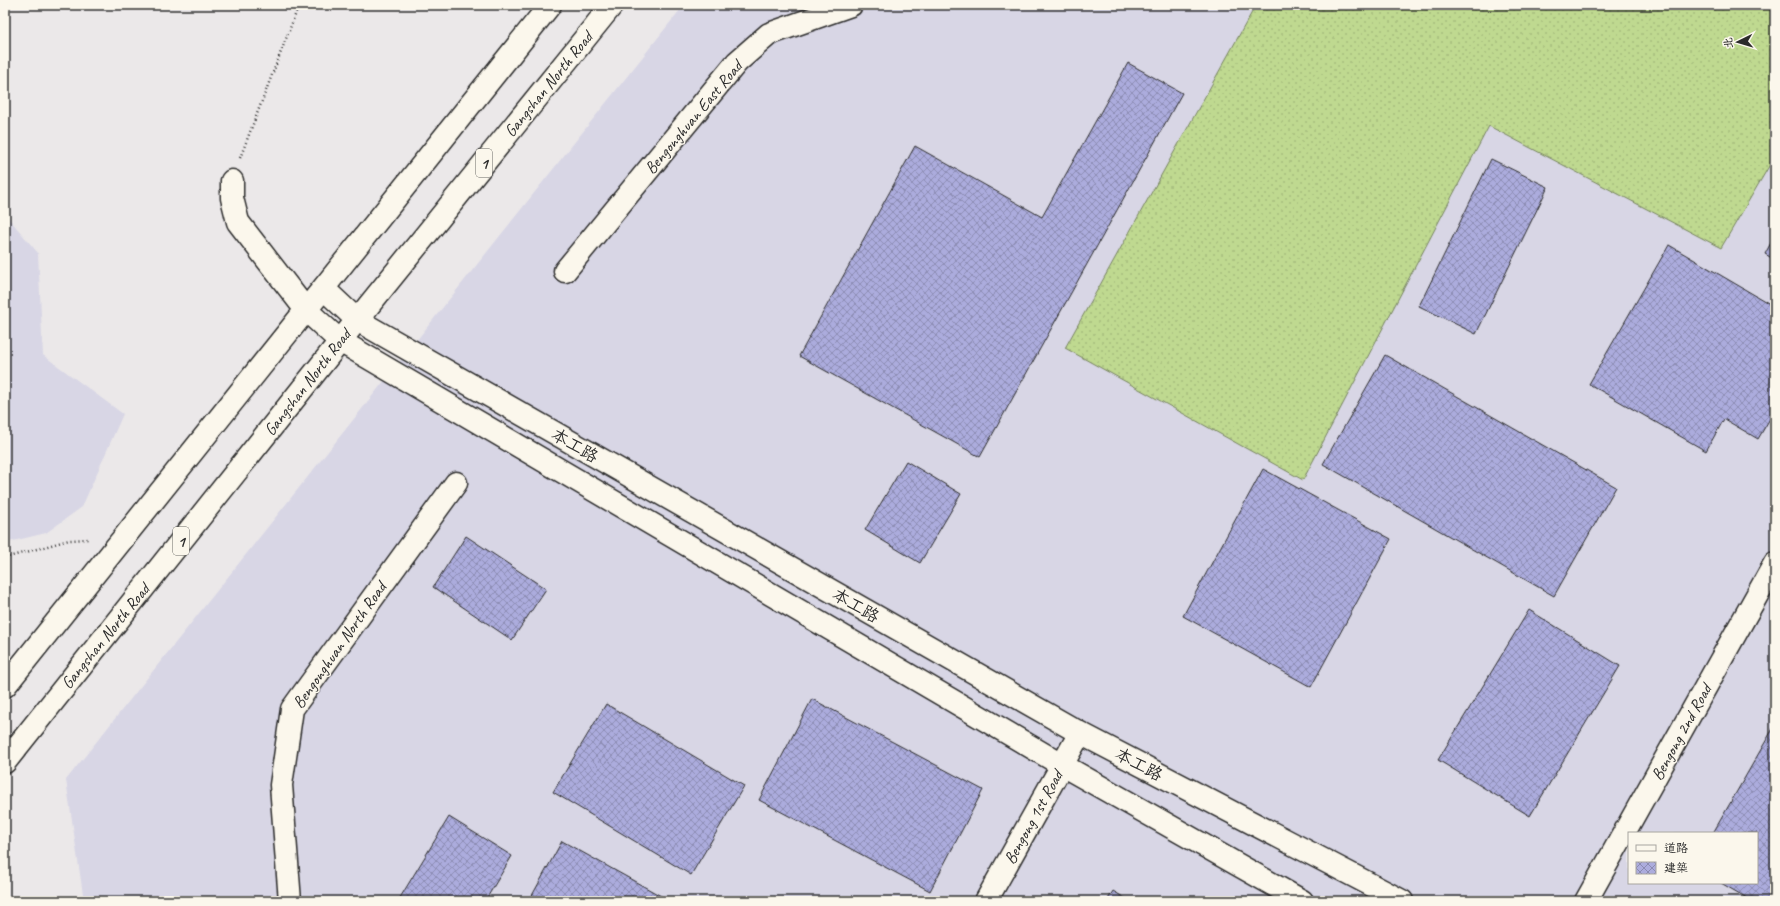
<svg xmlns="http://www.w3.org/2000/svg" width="1780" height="906" font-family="Caveat,'LXGW WenKai TC',sans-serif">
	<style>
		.built { fill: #d8d6e5; fill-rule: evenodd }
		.grass { fill: url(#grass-dots); stroke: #75825e }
		.building { fill: url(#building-cross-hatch); stroke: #2b2b2b }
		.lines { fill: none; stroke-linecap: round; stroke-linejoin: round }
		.minor-casing { stroke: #2b2b2b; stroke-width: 25 }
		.major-casing { stroke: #2b2b2b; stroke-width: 25 }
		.path { stroke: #2b2b2b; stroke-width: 2.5; stroke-dasharray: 1 3; stroke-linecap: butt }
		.minor { stroke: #fbf7ec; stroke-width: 22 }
		.major { stroke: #fbf7ec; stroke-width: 22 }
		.labels { text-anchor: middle; stroke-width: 3; stroke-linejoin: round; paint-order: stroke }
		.shield { fill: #fbf7ec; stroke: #696865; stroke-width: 1 }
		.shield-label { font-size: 16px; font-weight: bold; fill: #2b2b2b }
		.street-label { font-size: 17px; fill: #2b2b2b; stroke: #fbf7ec }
	</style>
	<defs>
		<pattern id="grass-dots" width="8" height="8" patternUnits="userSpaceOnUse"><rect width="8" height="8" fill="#bfd990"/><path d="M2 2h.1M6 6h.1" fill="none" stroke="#a4ba7c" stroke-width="1.8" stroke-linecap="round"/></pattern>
		<pattern id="building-cross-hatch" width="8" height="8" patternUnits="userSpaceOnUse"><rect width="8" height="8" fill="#acacdd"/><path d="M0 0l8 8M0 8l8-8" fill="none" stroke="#8c8cb3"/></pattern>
	</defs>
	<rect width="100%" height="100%" fill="#ebe8e9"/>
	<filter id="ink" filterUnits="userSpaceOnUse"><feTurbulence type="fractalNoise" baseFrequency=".025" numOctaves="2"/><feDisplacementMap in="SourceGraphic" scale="8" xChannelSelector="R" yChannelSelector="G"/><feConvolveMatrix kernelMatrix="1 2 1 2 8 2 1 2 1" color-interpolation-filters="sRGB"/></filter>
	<g filter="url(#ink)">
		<path class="built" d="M684 5H1775V901H84L66 780ZM1629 833H1757V883H1629Z
			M5 214 38 253 43 355 123 414 82 507 46 533 5 543Z"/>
		<path class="grass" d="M1256 5H1775V156L1721 248 1489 126 1303 480 1065 348Z"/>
		<path class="building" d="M1128 63 1182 93 980 457 799 356 915 146 1042 217Z
			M1491 159 1548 187 1476 334 1419 306Z
			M1775 235V260L1765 254Z
			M1669 245 1775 307V410L1758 439 1724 419 1706 451 1589 384Z
			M1385 355 1616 487 1554 596 1323 464Z
			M906 461 961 494 920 563 865 530Z
			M1263 469 1391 539 1311 687 1183 616Z
			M466 536 546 589 512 640 433 587Z
			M1529 610 1620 666 1530 816 1438 760Z
			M812 699 983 790 930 891 759 800Z
			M606 704 744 786 691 875 553 792Z
			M1775 725V901H1752L1721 883H1757V833H1713Z
			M449 817 512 856 485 901H398Z
			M562 841 670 901H529Z
			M1113 891 1130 901H1107Z"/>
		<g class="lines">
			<g class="minor-casing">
				<path id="minor" d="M232 181V198L238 222 306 310 340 341 1062 765 1302 901
					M565 271 737 62 769 34 851 5
					M324 289 357 320 1080 733 1402 901
					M290 901 281 785 292 709 456 483
					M986 901 1080 733
					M1586 901 1775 563"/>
			</g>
			<g class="major-casing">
				<path id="major" d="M5 686 550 5
					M5 762 357 320 612 5"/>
			</g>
			<path class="path" d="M240 158 299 5
				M5 558 69 540 90 539"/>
			<use href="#minor" class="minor"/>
			<use href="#major" class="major"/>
		</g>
	</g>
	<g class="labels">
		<g class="shield">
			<rect x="476" y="149" width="16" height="28" rx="3"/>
			<rect x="173" y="527" width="16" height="28" rx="3"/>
		</g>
		<g class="shield-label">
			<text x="484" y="169">1</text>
			<text x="181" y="547">1</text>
		</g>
		<g class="street-label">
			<text transform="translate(548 84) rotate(-51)" y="6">Gangshan North Road</text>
			<text transform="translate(693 117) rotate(-50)" y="6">Bengonghuan East Road</text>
			<text transform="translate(307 382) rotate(-52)" y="6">Gangshan North Road</text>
			<text transform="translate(575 445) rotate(30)" y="6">本工路</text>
			<text transform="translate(856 605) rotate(30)" y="6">本工路</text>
			<text transform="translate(105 636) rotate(-51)" y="6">Gangshan North Road</text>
			<text transform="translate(339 645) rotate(-55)" y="6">Bengonghuan North Road</text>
			<text transform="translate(1681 732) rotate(-61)" y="6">Bengong 2nd Road</text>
			<text transform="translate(1139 764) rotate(28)" y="6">本工路</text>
			<text transform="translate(1033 817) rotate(-61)" y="6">Bengong 1st Road</text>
		</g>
	</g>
	<rect width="1780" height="906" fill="none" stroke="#fbf7ec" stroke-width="20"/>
	<rect x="10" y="10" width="1760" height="886" fill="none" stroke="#2b2b2b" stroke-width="1.5" filter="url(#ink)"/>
	<rect x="1628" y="832" width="130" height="52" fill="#fbf7ec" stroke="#a8a59f"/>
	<rect x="1636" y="845" width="20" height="6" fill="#fbf7ec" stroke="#a8a59f"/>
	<text x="1664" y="852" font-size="12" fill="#2b2b2b">道路</text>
	<rect x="1636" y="862" width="20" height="12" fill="url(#building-cross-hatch)" stroke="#a8a59f"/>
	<text x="1664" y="872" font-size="12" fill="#2b2b2b">建築</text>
	<g transform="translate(1738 42) rotate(265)" stroke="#fbf7ec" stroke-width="3" paint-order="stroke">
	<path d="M0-3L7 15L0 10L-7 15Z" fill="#2b2b2b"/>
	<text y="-6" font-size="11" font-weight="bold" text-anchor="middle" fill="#2b2b2b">北</text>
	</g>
</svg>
